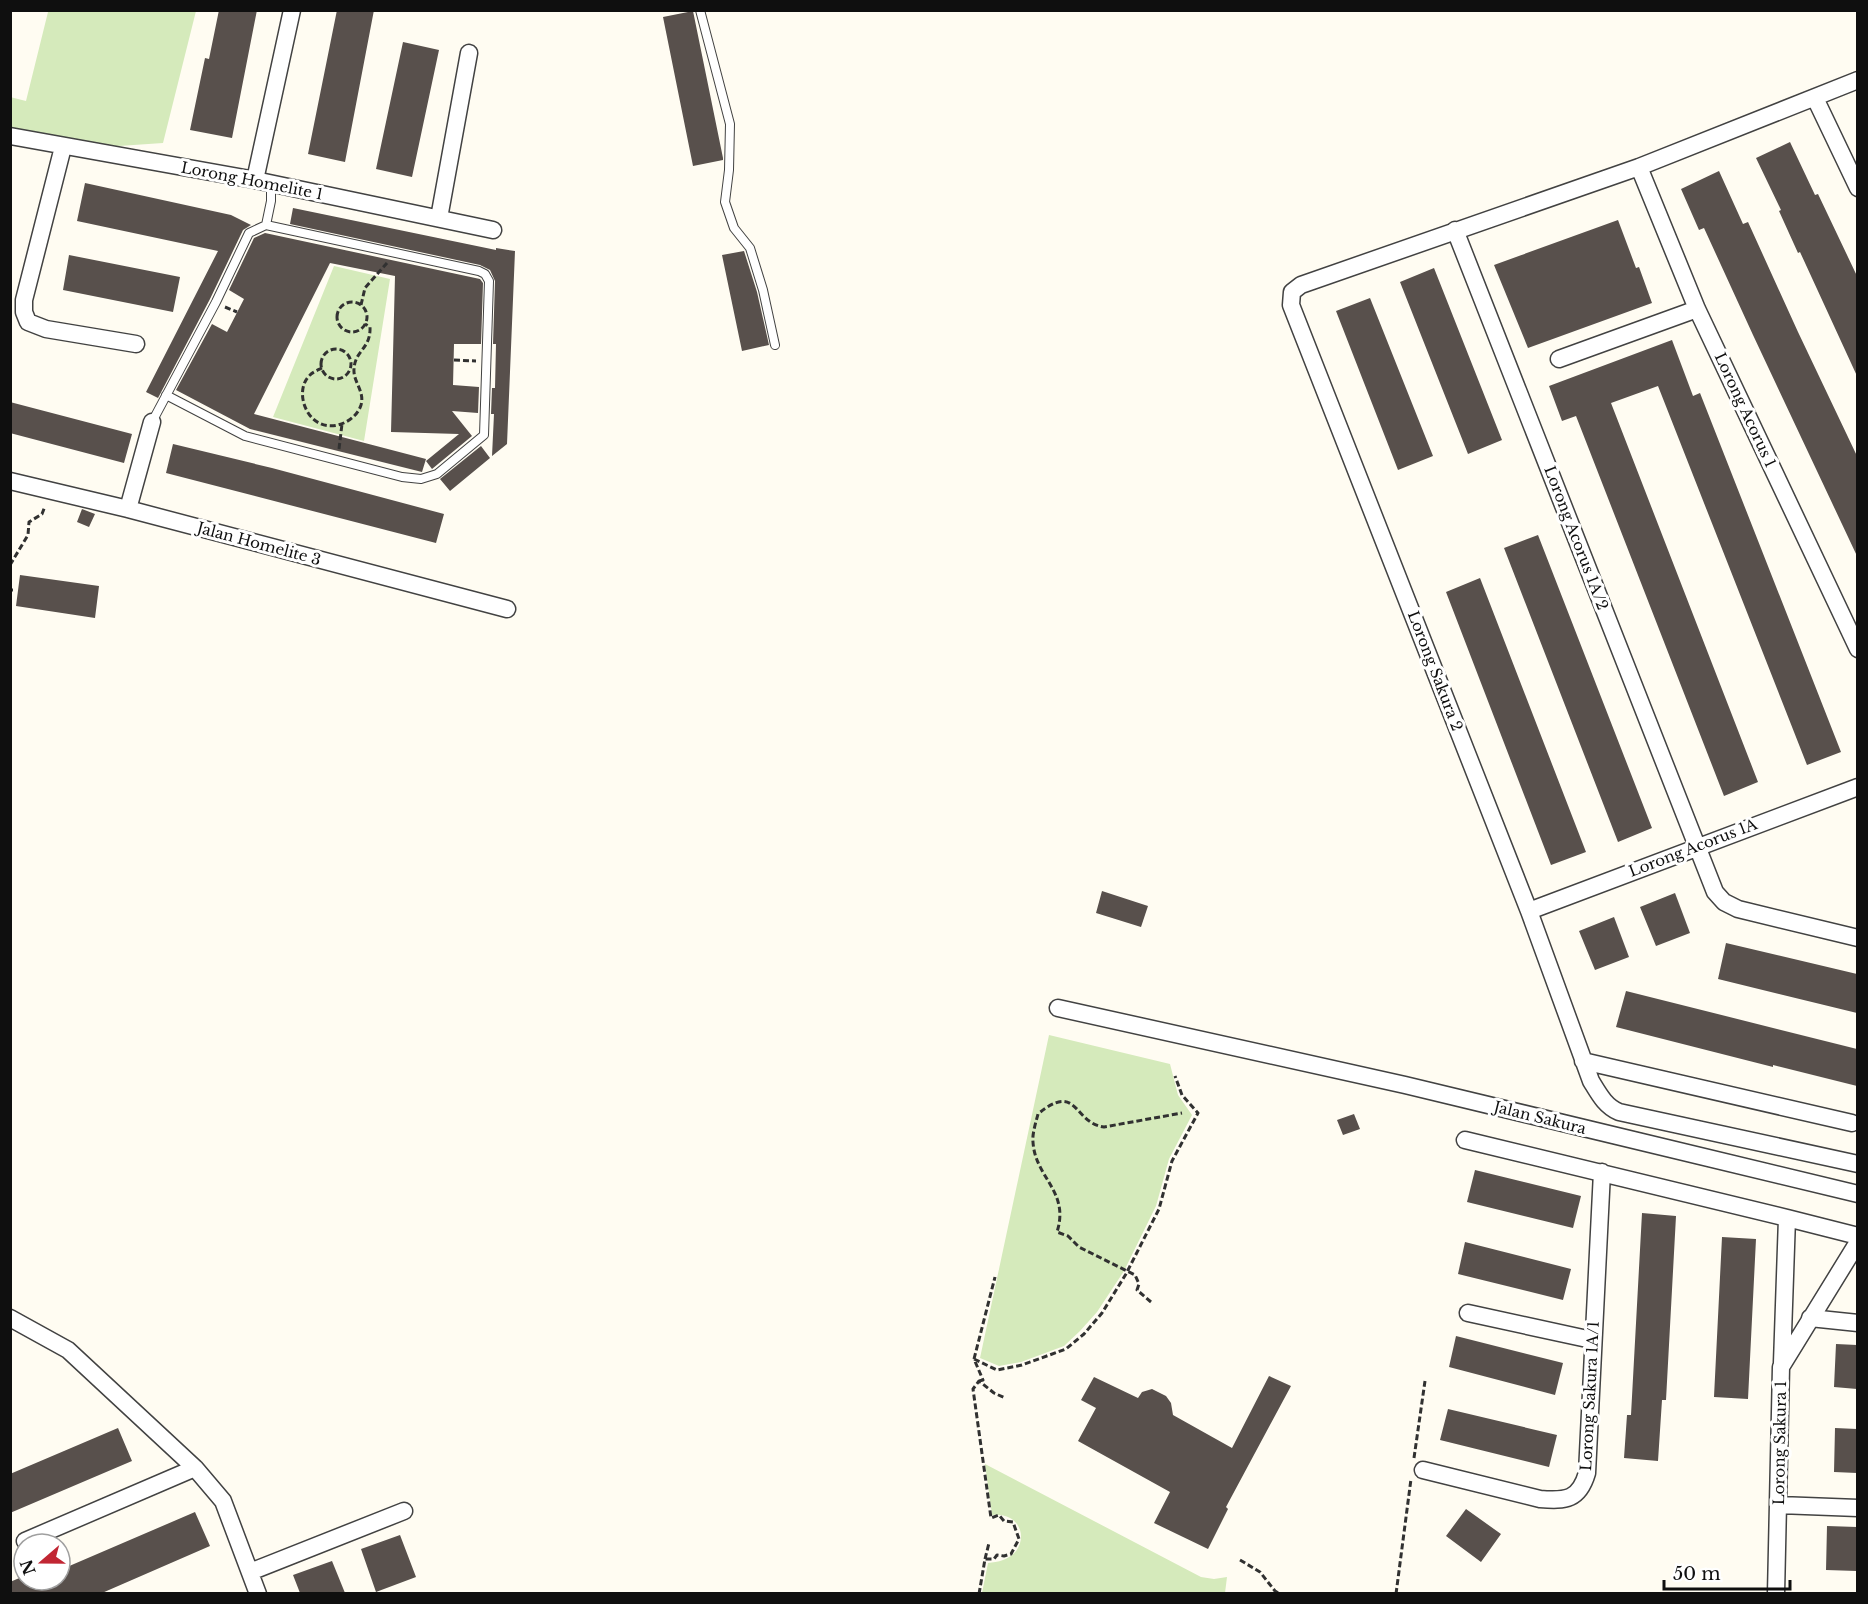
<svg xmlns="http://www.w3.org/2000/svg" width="1868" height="1604" font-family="'Libre Baskerville',serif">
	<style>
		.green { fill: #d5eabb }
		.building { fill: #58504c }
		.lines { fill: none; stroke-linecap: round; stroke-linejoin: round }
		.lane-casing { stroke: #424242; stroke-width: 10 }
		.street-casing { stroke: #424242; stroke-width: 19 }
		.path { stroke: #313131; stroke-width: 3; stroke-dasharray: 6 3; stroke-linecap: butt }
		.lane { stroke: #fff; stroke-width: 8 }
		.street { stroke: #fff; stroke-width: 16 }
		.labels { text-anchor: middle; stroke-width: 6; stroke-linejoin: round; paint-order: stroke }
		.street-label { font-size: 15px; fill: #0f0f0f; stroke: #fff }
	</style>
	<rect width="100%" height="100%" fill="#fffcf2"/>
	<path class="green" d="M39 11H196L163 143 104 147 11 129 10 97 26 101 48 12Z
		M334 266 390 279 364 441 273 417Z
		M1049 1035 1170 1064 1178 1095 1192 1115 1169 1159 1156 1206 1124 1271 1097 1312 1080 1331 1064 1346 1021 1362 999 1366 980 1358Z
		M985 1464 1201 1577 1214 1579 1227 1577 1225 1593H982L988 1563C993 1562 998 1562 1003 1560 1030 1551 1027 1512 992 1515Z"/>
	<path class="building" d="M219 10H257L232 138 190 130 205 58 209 59Z
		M337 10H374L345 162 308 154Z
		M693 11 723 158V160L693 166 663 17Z
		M403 42 439 50 412 177 376 169Z
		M1790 142 1815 195 1818 194 1857 276V376L1800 252 1798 253 1779 211 1781 210 1756 158Z
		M1719 171 1743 224 1748 222 1798 332 1857 456V556L1753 335 1704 228 1699 230 1681 189Z
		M85 183 231 215 251 225 243 230 210 299 158 398 146 392 218 251 77 221Z
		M293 208 496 250V248L515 251 507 444 492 456 494 414H491L492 388H495L496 344H493L495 281 490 270 480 265 290 224Z
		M1618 220 1636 268 1639 267 1652 303 1528 348 1494 265Z
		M265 233 480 279 483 283 481 344H454L453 385 479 387 478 413 452 411 472 436 432 469 426 461 459 434 391 432 395 276 330 263 254 414 426 459 422 472 250 429 176 390 212 324 227 332 244 299 229 290 254 238Z
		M744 251 757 292 769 345 742 351 722 255Z
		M69 255 180 277 173 312 63 290Z
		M1434 268 1502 440 1468 454 1400 282Z
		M1370 298 1433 456 1398 470 1336 311Z
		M1672 340 1693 396 1700 393 1841 752 1807 765 1658 386 1611 403 1758 782 1724 796 1576 416 1562 421 1549 386Z
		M10 402 132 434 124 463 10 433Z
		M173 444 272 468 444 514 436 543 166 473Z
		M481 446 490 458 450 491 440 479Z
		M82 509 95 514 89 527 77 522Z
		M1538 535 1652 828 1618 842 1504 548Z
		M20 575 99 586 95 618 16 606Z
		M1480 578 1586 852 1551 865 1446 592Z
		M1102 891 1148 906 1141 927 1096 913Z
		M1675 893 1690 933 1656 946 1640 907Z
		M1614 917 1629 957 1595 970 1579 931Z
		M1726 943 1857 974V1013L1718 979Z
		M1626 991 1857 1049V1086L1773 1065V1067L1616 1027Z
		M1354 1114 1360 1129 1343 1135 1337 1120Z
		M1475 1170 1581 1196 1573 1228 1467 1202Z
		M1642 1213 1676 1216 1666 1400H1662L1658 1461 1624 1458 1627 1415H1631Z
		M1722 1237 1756 1239 1748 1399 1714 1397Z
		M1465 1242 1571 1269 1563 1300 1458 1274Z
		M1456 1336 1563 1363 1555 1395 1449 1367Z
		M1836 1344 1857 1345V1389L1834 1387Z
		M1269 1376 1291 1386 1226 1507 1228 1509 1208 1549 1154 1523 1170 1492 1078 1441 1096 1408 1081 1400 1094 1377 1138 1398 1142 1392 1152 1389 1166 1396 1171 1403 1173 1415 1232 1448Z
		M1448 1409 1557 1435 1549 1467 1440 1440Z
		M118 1428 132 1461 10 1513V1474Z
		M1835 1428 1857 1429V1473L1834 1472Z
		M1466 1509 1501 1534 1481 1562 1446 1536Z
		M195 1512 210 1546 102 1593H10V1582L24 1576V1580H60V1570Z
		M1827 1526 1857 1527V1571L1826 1570Z
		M400 1535 416 1577 376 1592 361 1549Z
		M332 1561 345 1593H300L293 1575Z"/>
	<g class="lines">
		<g class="lane-casing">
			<path id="lane" d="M700 10 730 124 729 170 725 202 734 228 750 248 763 290 775 345
				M266 225 271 201V184
				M152 422 216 302 249 233 266 225 479 271 485 274 489 281 484 435 437 474 421 479 402 477 245 436 166 395"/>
		</g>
		<g class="street-casing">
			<path id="street" d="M1858 80 1639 167 1301 285 1292 292 1291 305 1529 911 1591 1081C1599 1094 1605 1106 1619 1112L1858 1164
				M1815 98 1858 188
				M10 136 255 180 493 230
				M63 147 24 300V312L28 322 46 329 136 344
				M1639 167 1697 309 1858 649
				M255 180 292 10
				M439 218 469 53
				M1455 230 1715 892 1724 902 1738 909 1858 938
				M1559 359 1697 309
				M10 481 128 509 507 609
				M128 509 152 422
				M1529 911 1858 787
				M1058 1008 1405 1085 1858 1194
				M1583 1061 1852 1123
				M1465 1140 1787 1218
				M1468 1313 1592 1340
				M10 1318 68 1350 195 1468 223 1501 258 1594
				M1810 1318 1858 1323
				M1782 1363 1787 1218 1858 1236
				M1423 1470 1540 1499C1566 1501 1579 1500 1587 1473L1602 1172
				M1779 1505 1858 1508
				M25 1541 195 1468
				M250 1572 404 1511
				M1776 1594 1781 1367 1858 1242"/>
		</g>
		<path class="path" d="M337 317a15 15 0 1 1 30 0a15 15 0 1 1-30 0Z
			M361 305 365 288 387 263
			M225 307 237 312
			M321 364a15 15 0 1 1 30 0a15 15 0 1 1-30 0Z
			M454 360 476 361
			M322 368C318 370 313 372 310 375 296 388 303 415 319 423 334 431 356 421 361 405 365 391 353 382 354 369 355 350 371 349 370 327L365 324
			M339 449 342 424
			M10 565 28 535 29 522 42 514 45 506
			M10 590H13
			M1151 1302 1137 1290 1139 1284 1135 1275 1079 1247 1068 1236 1057 1232C1070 1191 1035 1178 1033 1142 1032 1134 1036 1122 1038 1114 1078 1081 1073 1123 1104 1127L1182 1113
			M974 1359 995 1277
			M979 1381 983 1380 974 1359 997 1370 1022 1365 1066 1349 1084 1334 1102 1313 1126 1274 1159 1209 1172 1161 1198 1113 1182 1095 1175 1076
			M1414 1458 1425 1381
			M985 1559 989 1543
			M1240 1560 1260 1572 1275 1591 1280 1594
			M979 1594 985 1559H994L997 1555 1004 1556 1011 1554 1019 1539 1013 1522 1004 1521 999 1515 991 1518 973 1389 979 1381 994 1393 1005 1398
			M1396 1594 1411 1479"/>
		<use href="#lane" class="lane"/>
		<use href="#street" class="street"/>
	</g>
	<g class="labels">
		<g class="street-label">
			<text transform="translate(252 181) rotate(11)" y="5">Lorong Homelite 1</text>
			<text transform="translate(1745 410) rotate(65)" y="5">Lorong Acorus 1</text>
			<text transform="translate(1576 538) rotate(69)" y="5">Lorong Acorus 1A/2</text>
			<text transform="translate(259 544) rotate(15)" y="5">Jalan Homelite 3</text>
			<text transform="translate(1435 671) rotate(69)" y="5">Lorong Sakura 2</text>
			<text transform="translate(1693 848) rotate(-21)" y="5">Lorong Acorus 1A</text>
			<text transform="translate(1540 1118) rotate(14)" y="5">Jalan Sakura</text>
			<text transform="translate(1590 1396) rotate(-87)" y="5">Lorong Sakura 1A/1</text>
			<text transform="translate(1780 1443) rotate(-89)" y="5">Lorong Sakura 1</text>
		</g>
	</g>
	<rect width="1868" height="1604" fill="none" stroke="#0f0f0f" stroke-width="24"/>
	<g transform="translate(42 1562) rotate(250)"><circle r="28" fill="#ffffff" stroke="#9f9f9f" stroke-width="1.5"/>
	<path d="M0-4.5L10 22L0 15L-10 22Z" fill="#c12633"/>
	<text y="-9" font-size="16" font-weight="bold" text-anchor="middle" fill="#0f0f0f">N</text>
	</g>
	<path d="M1664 1580v9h126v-9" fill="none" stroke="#0f0f0f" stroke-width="3"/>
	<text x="1673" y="1580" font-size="18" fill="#0f0f0f" stroke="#ffffff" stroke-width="4.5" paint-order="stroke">50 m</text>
</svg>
